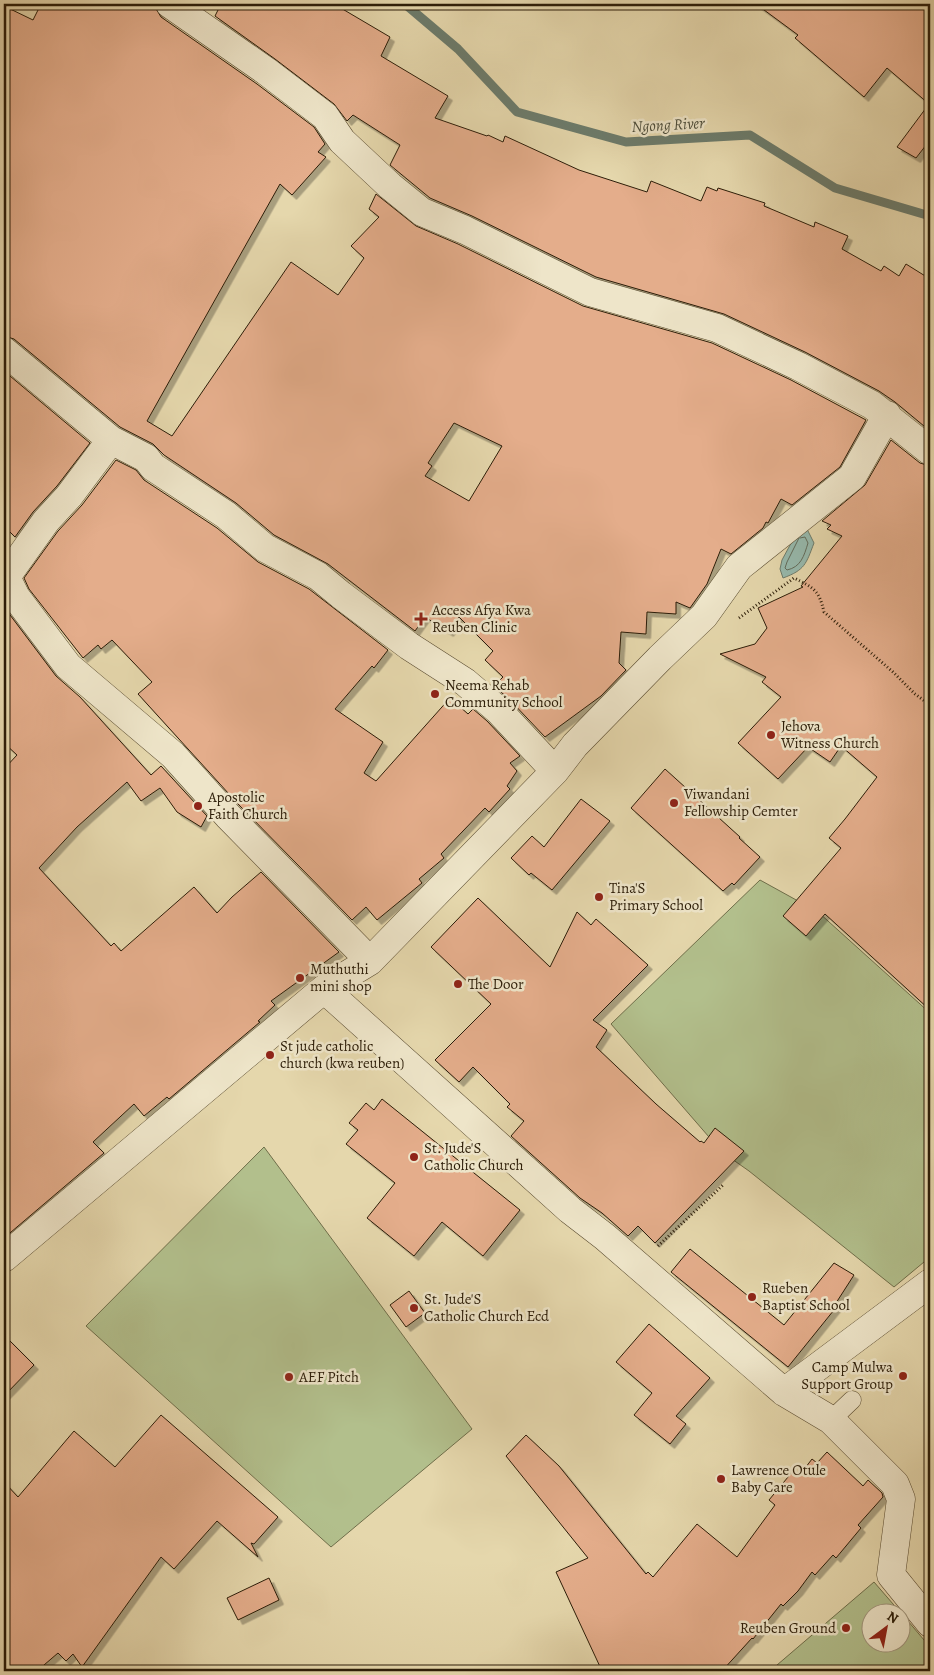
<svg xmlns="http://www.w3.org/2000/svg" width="934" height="1675" font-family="Alegreya,serif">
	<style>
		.green { fill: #b2bf8c; stroke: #6f6e4a }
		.water { fill: #96b9ad; stroke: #6c7b6b }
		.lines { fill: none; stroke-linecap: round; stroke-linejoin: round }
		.shore { stroke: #616b5a; stroke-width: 1 }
		.stream { stroke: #6c7b6b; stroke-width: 9 }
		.building { fill: #e4ad8b; stroke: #2c1d08; fill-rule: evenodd; filter: url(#shadow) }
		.service-casing { stroke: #5a4c31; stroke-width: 19 }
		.minor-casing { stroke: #5a4c31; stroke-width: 29 }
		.path { stroke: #2c1d08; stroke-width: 3; stroke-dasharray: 1 2.5; stroke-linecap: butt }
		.service { stroke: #eee5c9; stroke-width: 18 }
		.minor { stroke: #eee5c9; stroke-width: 28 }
		.poi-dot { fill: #8f2418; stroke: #eee5c9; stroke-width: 2 }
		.labels { text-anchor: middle; stroke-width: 5; stroke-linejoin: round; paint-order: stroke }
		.poi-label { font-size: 15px; fill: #2c1d08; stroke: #eee5c9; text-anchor: start }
		.water-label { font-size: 16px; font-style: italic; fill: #4c4c3a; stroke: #eee5c9 }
	</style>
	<defs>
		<filter id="shadow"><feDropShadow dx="4.5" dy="4.5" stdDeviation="0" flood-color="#0004"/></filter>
	</defs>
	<rect width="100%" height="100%" fill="#e5d7ac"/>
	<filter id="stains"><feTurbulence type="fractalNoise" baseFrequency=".004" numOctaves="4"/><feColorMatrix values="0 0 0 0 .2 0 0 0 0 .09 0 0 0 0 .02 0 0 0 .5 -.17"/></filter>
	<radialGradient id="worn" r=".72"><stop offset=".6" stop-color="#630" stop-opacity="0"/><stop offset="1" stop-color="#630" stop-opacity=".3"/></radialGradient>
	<path class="green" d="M760 880 818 912 930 1013V1257L894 1287 749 1171 722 1152 611 1024Z
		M264 1147 472 1429 331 1547 86 1326Z
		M874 1582 900 1612H872V1642H902V1614L930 1647V1671H770Z"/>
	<path class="water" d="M807 529 814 543C806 564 805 570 783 578L780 569 782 560 796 534Z"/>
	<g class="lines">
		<path class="shore" d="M799 538 787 562 785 568 787 570C801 567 804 556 808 543L805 537 800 538"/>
		<path class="stream" d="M405 4 458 49 517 112 626 142 750 135 835 188 930 216"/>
	</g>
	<path class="building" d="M41 4H150L155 7 161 17 257 84 314 127 325 144 318 152 326 157 292 195 280 184 147 421 172 436 291 262 338 295 364 258 351 246 379 217 369 209 376 194 416 226 458 244 583 306 712 343 791 380 866 420 840 467 792 505 781 499 768 523 766 522 763 528 731 554 721 549 707 584 690 608 676 602V614L647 612 646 634 621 632 619 663 626 670 601 696 545 737 509 699 494 686 503 677 485 660 493 651 459 617 449 632 425 617 415 631 328 564 274 535 236 503 164 455 153 444 120 427 14 339 4 336V6L33 20ZM454 423 502 446 469 501 425 476 432 466 428 463Z
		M221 4H334L390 37 381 56 448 96 435 118 487 136 488 135 503 142 505 136 579 170 647 192 651 181 701 201 707 187 717 191 718 188 765 203 764 206 814 227 815 222 848 236 842 249 881 271 884 266 899 276 906 264 930 279V431L895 402 879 391 805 352 724 314 596 277 472 216 430 198 390 165 400 145 353 115 347 121 334 104 275 59 215 16Z
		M756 4H930V140L916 158 897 147 929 104 887 68 864 97 795 38 798 35Z
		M4 371 90 443 57 486 33 512 15 537 4 526Z
		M891 440 920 463 930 466V1010L825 914 806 936 783 916 841 848 829 838 845 819 877 777 841 746 830 762 808 747 778 779 738 743 781 697 762 682 766 677 720 654 755 644 767 628 758 608 803 587 801 586 842 536 827 529 831 525 822 521 865 485Z
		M116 460 136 470 144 480 217 528 258 562 309 589 388 650 374 668 372 666 335 709 383 742 364 773 376 781 450 698 468 714 473 709 487 721 520 756 510 763 517 771 507 786 510 789 489 812 485 808 441 854 444 858 419 879 422 883 377 920 366 907 352 920 239 805 138 694 152 682 112 640 101 649 98 645 83 658 29 589 24 578 58 531 82 505Z
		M4 607 56 676 80 697 151 775 161 766 207 816 201 827 177 812 160 788 141 801 127 782 77 827 39 868 111 946 114 943 121 951 194 887 217 913 232 897 261 872 339 952 271 1001 275 1005 258 1021 260 1022 169 1099 167 1097 144 1116 134 1104 93 1142 104 1153 4 1238V769L17 755 4 743Z
		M665 769 740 837 739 838 760 857 734 885 732 883 723 891 631 808Z
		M581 799 610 821 552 890 531 873 529 875 511 858 532 836 544 847Z
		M478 898 550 967 577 912 591 925 596 919 648 965 593 1020 607 1030 596 1047 656 1104 700 1142 701 1141 704 1143 715 1128 744 1151 655 1243 638 1226 628 1236 602 1213 580 1198 511 1136 524 1121 507 1107 510 1104 473 1067 459 1082 435 1060 491 1004 431 947Z
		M382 1099 520 1210 483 1256 442 1222 414 1256 367 1218 395 1183 346 1144 358 1130 349 1123 366 1103 374 1110Z
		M690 1249 784 1325 834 1263 854 1275 836 1303 838 1305 788 1367 671 1272Z
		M409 1291 425 1313 406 1327 390 1305Z
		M649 1324 710 1378 676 1416 686 1424 670 1444 634 1415 652 1393 616 1362Z
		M4 1335 34 1365 4 1396Z
		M161 1415 278 1517 254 1544 251 1543 258 1557 217 1521 174 1569 161 1557 82 1667 73 1654 66 1661 58 1653 37 1671H4V1482L18 1497 74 1431 115 1467Z
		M526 1435 559 1466 646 1574 648 1572 653 1577 697 1524 737 1557 775 1505 769 1500 793 1471 799 1476 812 1459 817 1463 827 1452 863 1486 868 1480 882 1493 883 1497 858 1525 861 1528 836 1558 833 1555 815 1575 812 1572 798 1591 783 1606 781 1604 753 1639 752 1638 722 1671H602L556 1572 588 1558 506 1456Z
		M269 1578 279 1600 238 1620 227 1598Z"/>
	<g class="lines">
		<g class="service-casing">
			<path id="service" d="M831 1420 852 1400"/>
		</g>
		<g class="minor-casing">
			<path id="minor" d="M170 4 266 71 325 116 342 141 390 186 422 212 465 230 590 292 717 328 798 366 872 405 930 451
				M4 351 111 440 146 458 153 467 226 515 265 548 318 576 341 595 409 646 465 682 498 710 555 771
				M111 440 69 496 46 521 6 577 16 597 68 666 173 755 228 816 370 961
				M324 989 370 961 555 771 575 745 660 658 704 616 739 567 852 477 887 415
				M4 1258 324 989 570 1210 605 1237 784 1392 831 1420 895 1484 901 1499 891 1575 930 1623
				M784 1392 930 1283"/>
		</g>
		<path class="path" d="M739 618 794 578C814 588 819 590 824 612L893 672 915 694 930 705
			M658 1246 723 1185"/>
		<use href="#service" class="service"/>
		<use href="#minor" class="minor"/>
	</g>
	<g class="poi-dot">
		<path d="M418.5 611.5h5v5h5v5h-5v5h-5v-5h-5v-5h5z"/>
		<circle cx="435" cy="694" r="5"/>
		<circle cx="771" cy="735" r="5"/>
		<circle cx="674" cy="803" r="5"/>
		<circle cx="198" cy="806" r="5"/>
		<circle cx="599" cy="897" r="5"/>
		<circle cx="300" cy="978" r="5"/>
		<circle cx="458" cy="984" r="5"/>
		<circle cx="270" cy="1055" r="5"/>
		<circle cx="414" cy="1157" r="5"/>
		<circle cx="752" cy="1297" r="5"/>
		<circle cx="414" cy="1308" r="5"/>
		<circle cx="903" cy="1376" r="5"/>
		<circle cx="289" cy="1377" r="5"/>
		<circle cx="721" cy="1479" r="5"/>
		<circle cx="846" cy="1628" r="5"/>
	</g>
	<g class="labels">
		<g class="poi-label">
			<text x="432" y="615">Access Afya Kwa<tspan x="432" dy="17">Reuben Clinic</tspan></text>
			<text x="445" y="690">Neema Rehab<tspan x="445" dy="17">Community School</tspan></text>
			<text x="781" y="731">Jehova<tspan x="781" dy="17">Witness Church</tspan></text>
			<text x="684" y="799">Viwandani<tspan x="684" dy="17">Fellowship Cemter</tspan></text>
			<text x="208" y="802">Apostolic<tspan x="208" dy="17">Faith Church</tspan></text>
			<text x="609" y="893">Tina'S<tspan x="609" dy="17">Primary School</tspan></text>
			<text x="310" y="974">Muthuthi<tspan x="310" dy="17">mini shop</tspan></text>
			<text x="468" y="989">The Door</text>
			<text x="280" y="1051">St jude catholic<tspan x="280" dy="17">church (kwa reuben)</tspan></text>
			<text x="424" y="1153">St. Jude'S<tspan x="424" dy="17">Catholic Church</tspan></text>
			<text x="762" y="1293">Rueben<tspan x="762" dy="17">Baptist School</tspan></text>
			<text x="424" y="1304">St. Jude'S<tspan x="424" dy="17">Catholic Church Ecd</tspan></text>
			<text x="893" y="1372" text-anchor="end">Camp Mulwa<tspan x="893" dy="17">Support Group</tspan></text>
			<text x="299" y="1382">AEF Pitch</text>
			<text x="731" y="1475">Lawrence Otule<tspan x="731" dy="17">Baby Care</tspan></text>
			<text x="836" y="1633" text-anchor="end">Reuben Ground</text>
		</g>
		<g class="water-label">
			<text transform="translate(668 124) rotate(-3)" y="6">Ngong River</text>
		</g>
	</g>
	<rect width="934" height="1675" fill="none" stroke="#e5d7ac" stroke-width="20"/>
	<rect x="5" y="5" width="924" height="1665" fill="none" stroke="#2c1d08" stroke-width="2.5"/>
	<rect x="10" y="10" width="914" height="1655" fill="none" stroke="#2c1d08"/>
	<g transform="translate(886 1628) rotate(32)"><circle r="24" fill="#eee5c9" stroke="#a0957c"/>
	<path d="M0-4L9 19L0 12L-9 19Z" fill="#8f2418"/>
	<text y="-8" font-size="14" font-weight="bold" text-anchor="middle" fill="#2c1d08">N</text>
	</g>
	<rect width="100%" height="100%" filter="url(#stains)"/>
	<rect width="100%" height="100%" fill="url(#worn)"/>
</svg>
